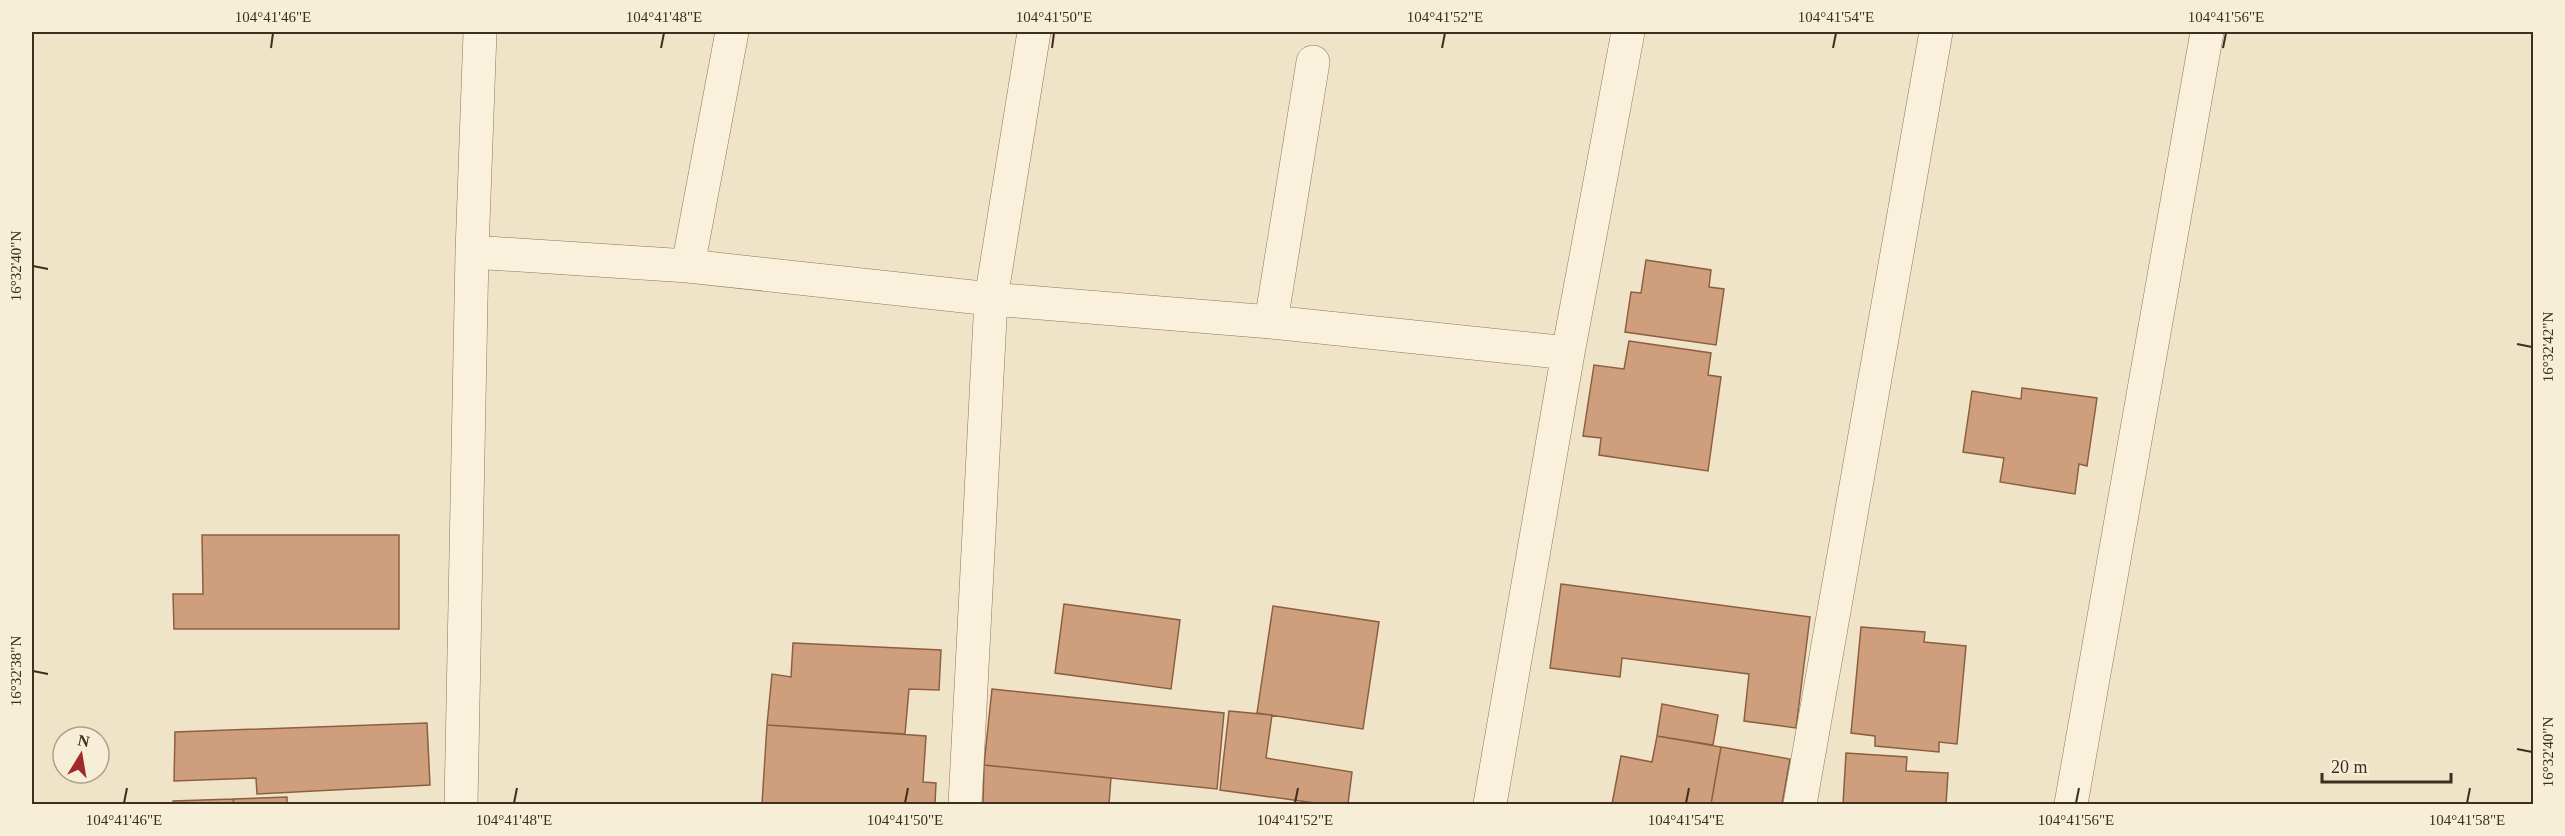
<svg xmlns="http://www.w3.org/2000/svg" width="2565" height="836" font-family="'Times New Roman',serif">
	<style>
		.building { fill: #cf9f7d; stroke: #8d5f41; stroke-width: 1.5 }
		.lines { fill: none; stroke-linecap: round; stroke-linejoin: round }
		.street-casing { stroke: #8d765c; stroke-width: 34 }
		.street { stroke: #faf1dc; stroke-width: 33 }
		.ticks { fill: none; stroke: #3d2e20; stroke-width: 2 }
		.neatline { fill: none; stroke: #3d2e20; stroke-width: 2 }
		.ticks-label { font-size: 15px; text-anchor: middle; fill: #3d2e20 }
	</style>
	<rect width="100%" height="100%" fill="#f0e4c8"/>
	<path class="building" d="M1646 260 1711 270 1709 287 1724 289 1716 345 1625 332 1631 292 1641 293Z
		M1629 341 1711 353 1708 375 1721 377 1708 471 1599 455 1601 438 1583 436 1594 365 1624 369Z
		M2022 388 2097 398 2087 466 2079 464 2075 494 2000 482 2004 458 1963 452 1972 391 2021 399Z
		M202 535H399V629H174L173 594H203Z
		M1561 584 1810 617 1796 728 1744 721 1749 674 1622 658 1620 677 1550 668Z
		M1064 604 1180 620 1171 689 1055 673Z
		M1273 606 1379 622 1363 729 1257 713Z
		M1861 627 1925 632 1924 642 1966 646 1957 744 1939 742V752L1875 746V736L1851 733Z
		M793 643 941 650 939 690 909 689 905 734 767 725 772 674 791 677Z
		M992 689 1224 713 1217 789 984 765Z
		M1662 704 1718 715 1713 745 1657 736Z
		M1229 711 1272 715 1266 758 1352 772 1348 804H1322L1220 790Z
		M427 723 430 785 257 794 256 778 174 781 175 732Z
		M767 725 926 736 923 782 936 783 935 804H762Z
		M1657 736 1721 747 1711 804H1612L1621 756 1652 762Z
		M1721 747 1790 759 1782 804H1711Z
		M1846 753 1907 757 1906 771 1948 773 1946 804H1843Z
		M984 765 1111 778 1109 804H983Z
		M287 797V804H234L233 799Z
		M233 799 234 804H173V801Z"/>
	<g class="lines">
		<g class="street-casing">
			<path id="street" d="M472 252 688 266 991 299 1271 322 1568 353
				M688 266 732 32
				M1271 322 1313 62
				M461 804 472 252 480 32
				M965 804 991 299 1034 32
				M1490 804 1568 353 1628 32
				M1800 804 1936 32
				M2071 804 2207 32"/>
		</g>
		<use href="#street" class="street"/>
	</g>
	<path class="ticks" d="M271 48 273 33M661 48 664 33M1052 48 1054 33M1442 48 1445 33M1833 48 1836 33M2223 48 2226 33M33 266 48 269M2517 344 2532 347M33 671 48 674M2517 749 2532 752M124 803 127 788M514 803 517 788M905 803 908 788M1295 803 1298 788M1686 803 1689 788M2076 803 2079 788M2467 803 2470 788"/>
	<rect width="2565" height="836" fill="none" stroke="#f7eed8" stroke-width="66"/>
	<g transform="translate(81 755) rotate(11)"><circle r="28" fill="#f7eed8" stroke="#ada18e" stroke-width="1.5"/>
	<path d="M0-4.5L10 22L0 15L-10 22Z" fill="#9e2a2b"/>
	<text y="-9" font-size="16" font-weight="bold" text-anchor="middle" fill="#3d2e20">N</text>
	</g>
	<path d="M2322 773v9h129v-9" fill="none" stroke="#3d2e20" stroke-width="3"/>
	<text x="2331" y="773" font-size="18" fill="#3d2e20" stroke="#f7eed8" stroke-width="4.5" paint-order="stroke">20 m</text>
	<rect x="33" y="33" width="2499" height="770" class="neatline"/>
	<g class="ticks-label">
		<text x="273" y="22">104°41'46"E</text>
		<text x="664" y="22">104°41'48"E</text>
		<text x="1054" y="22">104°41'50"E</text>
		<text x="1445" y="22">104°41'52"E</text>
		<text x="1836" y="22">104°41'54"E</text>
		<text x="2226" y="22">104°41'56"E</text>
		<text transform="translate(16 266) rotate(-90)" y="5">16°32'40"N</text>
		<text transform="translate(2548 347) rotate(-90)" y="5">16°32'42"N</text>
		<text transform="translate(16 671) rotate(-90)" y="5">16°32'38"N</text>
		<text transform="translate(2548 752) rotate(-90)" y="5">16°32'40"N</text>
		<text x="124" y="825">104°41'46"E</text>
		<text x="514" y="825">104°41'48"E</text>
		<text x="905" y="825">104°41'50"E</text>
		<text x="1295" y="825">104°41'52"E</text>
		<text x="1686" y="825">104°41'54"E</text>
		<text x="2076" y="825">104°41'56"E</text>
		<text x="2467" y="825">104°41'58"E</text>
	</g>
</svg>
